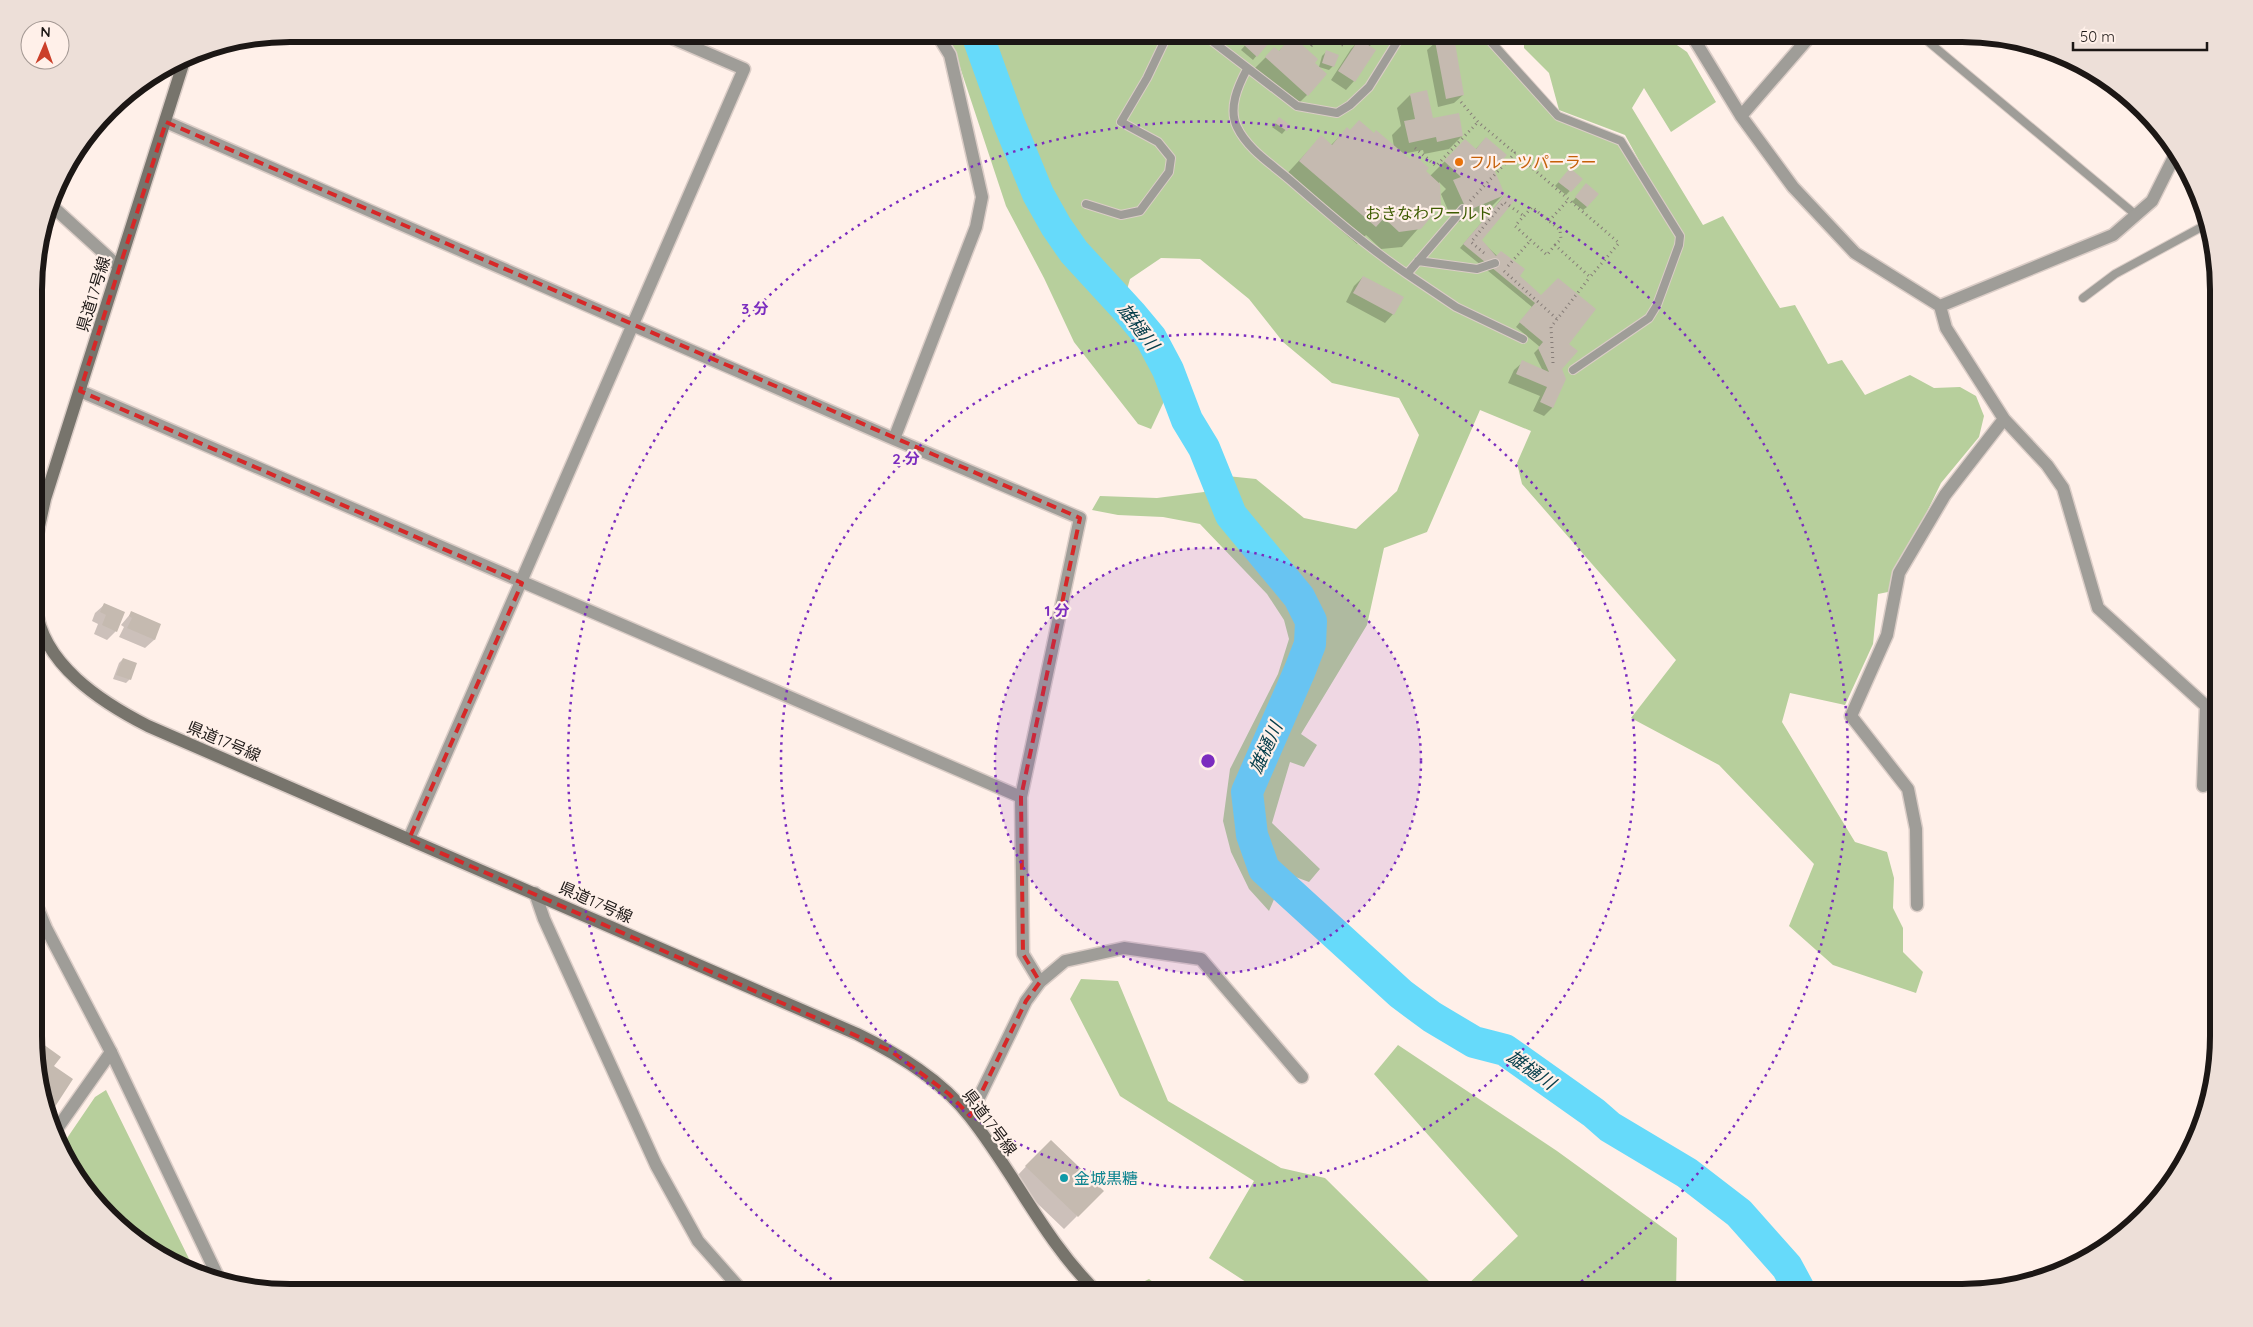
<svg xmlns="http://www.w3.org/2000/svg" width="2253" height="1327" font-family="Quicksand,'Noto Sans JP',sans-serif">
	<style>
		.green { fill: #b7cf9c }
		.shadow { fill: #0003 }
		.lines { fill: none; stroke-linecap: round; stroke-linejoin: round }
		.river { stroke: #66dafa; stroke-width: 32 }
		.building { fill: #c5bab0 }
		.service-casing { stroke: #dbcdc7; stroke-width: 10 }
		.minor-casing { stroke: #dbcdc7; stroke-width: 15 }
		.tertiary-casing { stroke: #dbcdc7; stroke-width: 15 }
		.secondary-casing { stroke: #dbcdc7; stroke-width: 15 }
		.path { stroke: #867d78; stroke-width: 3; stroke-dasharray: 1 4; stroke-linecap: butt }
		.service { stroke: #9f9d98; stroke-width: 8 }
		.minor { stroke: #9f9d98; stroke-width: 12 }
		.tertiary { stroke: #9f9d98; stroke-width: 12 }
		.secondary { stroke: #77746c; stroke-width: 12 }
		.marked { fill: none; stroke: #d62828; stroke-width: 4; stroke-dasharray: 10 6; stroke-linejoin: round }
		.ring { fill: none; stroke: #7b2cbf; stroke-width: 2.5; stroke-dasharray: 2.5 5 }
		.food-dot { fill: #e8710a; stroke: #fff0e9; stroke-width: 2 }
		.culture-dot { fill: #0f9aa8; stroke: #fff0e9; stroke-width: 2 }
		.labels { text-anchor: middle; stroke-width: 4.5; stroke-linejoin: round; paint-order: stroke }
		.food-label { font-size: 16px; fill: #c56008; stroke: #fff0e9; text-anchor: start }
		.park-label { font-size: 16px; fill: #3d5b00; stroke: #fff0e9 }
		.street-label { font-size: 16px; fill: #1c1715; stroke: #fff0e9 }
		.culture-label { font-size: 16px; fill: #0d838f; stroke: #fff0e9; text-anchor: start }
		.water-label { font-size: 18px; font-style: italic; fill: #053d4a; stroke: #fff0e9 }
		.rim { fill: none; stroke: #1c1715; stroke-width: 6 }
		.centre { fill: #7b2cbf; stroke: #fff0e9; stroke-width: 2.5 }
		.ring-label { font-size: 15px; text-anchor: middle; font-weight: bold; fill: #7b2cbf; stroke: #fff0e9; stroke-width: 4.5; stroke-linejoin: round; paint-order: stroke }
	</style>
	<rect width="100%" height="100%" fill="#fff0e9"/>
	<path class="green" d="M949 34H1491L1559 113 1624 139 1647 175 1625 135 1559 110 1549 73 1524 48V34H1582L1586 38 1590 34H1661L1687 52 1716 102 1671 132 1644 88 1632 108 1703 225 1723 216 1780 308 1795 305 1828 364 1842 360 1865 395 1910 375 1934 388 1960 387 1976 396 1984 416 1979 437 1941 483 1888 592 1878 594 1873 644 1845 705 1790 693 1782 722 1855 842 1887 852 1894 878 1893 908 1903 928V952L1923 972 1916 993 1833 965 1789 926 1814 864 1719 765 1631 718 1676 660 1522 484 1517 463 1531 431 1480 410 1427 532 1384 548 1367 625 1301 734 1317 745 1304 767 1290 762 1272 823 1320 869 1309 882 1282 872 1245 829 1242 851 1275 897 1269 911 1249 889 1231 852 1223 821 1230 769 1278 674 1289 639 1284 620 1267 594 1200 524 1163 517 1118 515 1092 510 1100 496 1157 498 1204 492 1227 476 1256 479 1304 518 1356 529 1397 491 1419 435 1399 398 1332 383 1283 342 1249 299 1200 259 1161 258 1130 279 1126 293 1159 324 1167 395 1151 429 1138 424 1074 342 1044 278 1006 206Z
		M1081 979 1118 981 1168 1101 1281 1168 1325 1178 1441 1293H1263L1209 1258 1254 1181 1120 1096 1070 999Z
		M1398 1045 1557 1151 1677 1238 1676 1293H1459L1518 1236 1374 1074Z
		M106 1090 196 1273 162 1259 109 1218 77 1179 61 1147 95 1097Z
		M1149 1279 1168 1293H1139L1133 1287Z"/>
	<path class="shadow" d="M1212 34H1230L1222 42Z
		M1255 34H1266L1271 38 1253 60 1241 50Z
		M1284 34H1300L1293 39 1313 63 1307 95 1294 108 1252 71 1274 49 1278 52 1292 39Z
		M1354 34H1380L1369 47 1354 81 1346 90 1331 80 1351 49 1358 42 1352 38Z
		M1436 42 1463 95 1454 103 1438 107 1427 50Z
		M1326 52 1333 66 1329 70 1319 67 1322 56Z
		M1410 95 1432 120 1462 136 1449 149 1424 154 1423 150 1402 154 1430 176 1465 141 1475 150 1486 138 1493 169 1503 195 1490 208 1454 224 1441 194 1446 189 1439 182 1440 204 1402 247 1381 249 1366 235 1357 244 1282 179 1321 137 1331 145 1347 129 1350 131 1374 134 1394 147 1392 135 1401 126 1397 108Z
		M1276 123 1289 126 1282 134 1272 127Z
		M1566 174 1581 179 1566 195 1555 186Z
		M1583 189 1587 207 1583 210 1572 202Z
		M1504 196 1480 240 1519 276 1567 344 1552 408 1544 416 1533 411 1540 396 1508 383 1514 370 1523 362 1543 371 1534 353 1540 347 1516 327 1532 307 1460 248Z
		M1363 277 1393 314 1385 323 1346 302 1354 286Z
		M104 605 116 631 107 640 94 634 98 624 92 621 95 613Z
		M132 612 160 625 154 640 145 648 119 637 124 627 121 625Z
		M123 659 130 679 126 683 113 679 119 663Z
		M1037 1155 1077 1216 1064 1229 1013 1180Z"/>
	<g class="lines">
		<path class="river" d="M977 34 1009 123 1038 194 1056 226 1074 252 1131 314 1151 338 1168 370 1187 420 1204 448 1231 515 1299 597 1311 621 1310 644 1300 670 1247 792 1252 835 1264 869 1401 994 1432 1017 1474 1042 1505 1050 1594 1113 1610 1127 1687 1173 1739 1213 1787 1267 1801 1293"/>
	</g>
	<path class="building" d="M1254 34H1268L1273 38 1257 57 1244 45Z
		M1367 34H1381L1377 40Z
		M1292 36 1318 59 1315 63 1327 74 1308 96 1265 57 1274 47 1279 51Z
		M1454 37 1464 95 1446 99 1435 41Z
		M1359 39 1376 50 1355 82 1338 71Z
		M1326 50 1339 55 1334 67 1322 63Z
		M1427 90 1433 118 1459 113 1463 136 1437 142 1436 137 1409 143 1404 121 1415 119 1410 94Z
		M1279 117 1291 126 1287 131 1275 123Z
		M1359 120 1374 133 1376 130 1410 159 1414 154 1429 168 1426 171 1440 184 1441 205 1421 229 1399 232 1384 218 1376 227 1299 161 1321 135 1332 145 1347 127 1350 130Z
		M1486 137 1507 155 1494 169 1505 195 1467 211 1453 180 1461 177 1444 161 1465 139 1476 149Z
		M1570 168 1583 179 1571 192 1558 182Z
		M1586 183 1599 194 1587 207 1575 197Z
		M1505 195 1515 200 1482 240 1496 256 1501 251 1525 269 1520 276 1541 295 1558 278 1596 309 1569 344 1578 351 1562 369 1566 379 1553 408 1540 402 1547 387 1516 374 1522 360 1549 372 1538 348 1543 342 1519 322 1535 303 1463 244Z
		M1363 276 1404 297 1394 315 1353 293Z
		M104 603 125 612 117 632 102 625 106 615 100 612Z
		M131 611 161 624 155 640 127 628 132 618 129 616Z
		M123 658 137 663 131 680 116 675Z
		M36 1039 61 1057 54 1066 73 1079 47 1119 36 1069Z
		M1051 1140 1104 1191 1078 1217 1025 1166Z"/>
	<g class="lines">
		<g class="service-casing">
			<path id="service" d="M1203 34 1297 106 1337 113 1350 105 1369 87 1402 34
				M1484 34 1558 116 1621 141 1680 236 1679 245 1657 305 1649 318 1573 370
				M1919 34 2136 215
				M1247 69C1238 86 1228 108 1237 127 1248 150 1273 165 1291 181 1329 214 1366 246 1407 274L1463 209
				M1086 204 1121 215 1140 211 1169 172 1171 158 1158 142 1121 122 1147 78 1168 34
				M1418 261 1477 269 1495 263
				M1407 274 1456 307 1523 339
				M2083 298 2115 274 2209 223"/>
		</g>
		<g class="minor-casing">
			<path id="minor" d="M1691 34 1741 116 1793 187 1855 253 1940 306 1946 328 2004 419 2047 465 2063 488 2098 608 2206 706 2203 786
				M1741 116 1812 34
				M166 122 894 439 1080 518 1021 797 1023 954 1040 982
				M52 206 118 266
				M1940 306 2113 235 2152 201 2177 151
				M80 391 1021 797
				M894 439 976 227 982 197 950 55 937 34
				M409 839 744 69 663 34
				M535 893 544 919 656 1165 698 1241 744 1293
				M1917 905 1916 829 1908 789 1851 716 1887 635 1899 573 1945 495 2004 419
				M970 1116 1026 1001 1040 982 1065 961 1124 948 1201 959 1302 1077
				M54 1133 111 1052"/>
		</g>
		<g class="tertiary-casing">
			<path id="tertiary" d="M36 904 46 928 111 1052 221 1283"/>
		</g>
		<g class="secondary-casing">
			<path id="secondary" d="M36 540 45 499 185 58
				M36 607C42 664 101 702 148 726L857 1034C898 1054 942 1080 970 1117 1015 1174 1045 1242 1098 1293"/>
		</g>
		<path class="path" d="M1319 35 1345 46
			M1311 46 1320 34
			M1461 102 1478 122 1515 153
			M1415 148 1436 166 1478 122
			M1470 201 1515 153 1619 243 1590 277 1555 245 1547 255 1515 226 1532 207 1560 230 1561 239 1555 245
			M1549 221 1569 199
			M1484 253 1471 242 1504 202 1524 216
			M1508 266 1531 240
			M1504 271 1557 319
			M1553 363 1551 327 1590 277"/>
		<use href="#service" class="service"/>
		<use href="#minor" class="minor"/>
		<use href="#tertiary" class="tertiary"/>
		<use href="#secondary" class="secondary"/>
	</g>
	<path class="marked" d="M166 122 1080 518 1021 797 1023 954 1040 982 1026 1001 970 1116 949 1094 891 1051 409 839 522 583 80 391Z"/>
	<circle cx="1208" cy="761" r="213" fill="#7b2cbf" fill-opacity=".12"/>
	<g class="ring">
		<circle cx="1208" cy="761" r="213"/>
		<circle cx="1208" cy="761" r="427"/>
		<path d="M850 1292A640 640 0 1 1 1566 1292"/>
	</g>
	<circle class="food-dot" cx="1459" cy="162" r="5"/>
	<circle class="culture-dot" cx="1064" cy="1178" r="5"/>
	<g class="labels">
		<g class="food-label">
			<text x="1469" y="168">フルーツパーラー</text>
		</g>
		<g class="park-label">
			<text x="1429" y="219">おきなわワールド</text>
		</g>
		<g class="street-label">
			<text transform="translate(93 294) rotate(-73)" y="6">県道17号線</text>
			<text transform="translate(224 741) rotate(23)" y="6">県道17号線</text>
			<text transform="translate(596 902) rotate(24)" y="6">県道17号線</text>
			<text transform="translate(990 1122) rotate(53)" y="6">県道17号線</text>
		</g>
		<g class="culture-label">
			<text x="1074" y="1184">金城黒糖</text>
		</g>
		<g class="water-label">
			<text transform="translate(1138 327) rotate(52)" y="6">雄樋川</text>
			<text transform="translate(1266 748) rotate(-66)" y="6">雄樋川</text>
			<text transform="translate(1531 1070) rotate(35)" y="6">雄樋川</text>
		</g>
	</g>
	<path d="M0 0H2253V1327H0ZM290 42H1962A248 248 0 0 1 2210 290V1036A248 248 0 0 1 1962 1284H290A248 248 0 0 1 42 1036V290A248 248 0 0 1 290 42Z" fill="#eddfd8" fill-rule="evenodd"/>
	<path class="rim" d="M290 42H1962A248 248 0 0 1 2210 290V1036A248 248 0 0 1 1962 1284H290A248 248 0 0 1 42 1036V290A248 248 0 0 1 290 42Z"/>
	<circle cx="1208" cy="761" r="8" class="centre"/>
	<g class="ring-label">
		<text x="755" y="314">3 分</text>
		<text x="906" y="464">2 分</text>
		<text x="1057" y="616">1 分</text>
	</g>
	<g transform="translate(45 45) rotate(2)"><circle r="24" fill="#fff0e9" stroke="#a49994"/>
	<path d="M0-4L9 19L0 12L-9 19Z" fill="#cb3f29"/>
	<text y="-8" font-size="14" font-weight="bold" text-anchor="middle" fill="#1c1715">N</text>
	</g>
	<path d="M2073 42v8h134v-8" fill="none" stroke="#1c1715" stroke-width="2.5"/>
	<text x="2080" y="42" font-size="15" fill="#1c1715" stroke="#fff0e9" stroke-width="4" paint-order="stroke">50 m</text>
</svg>
